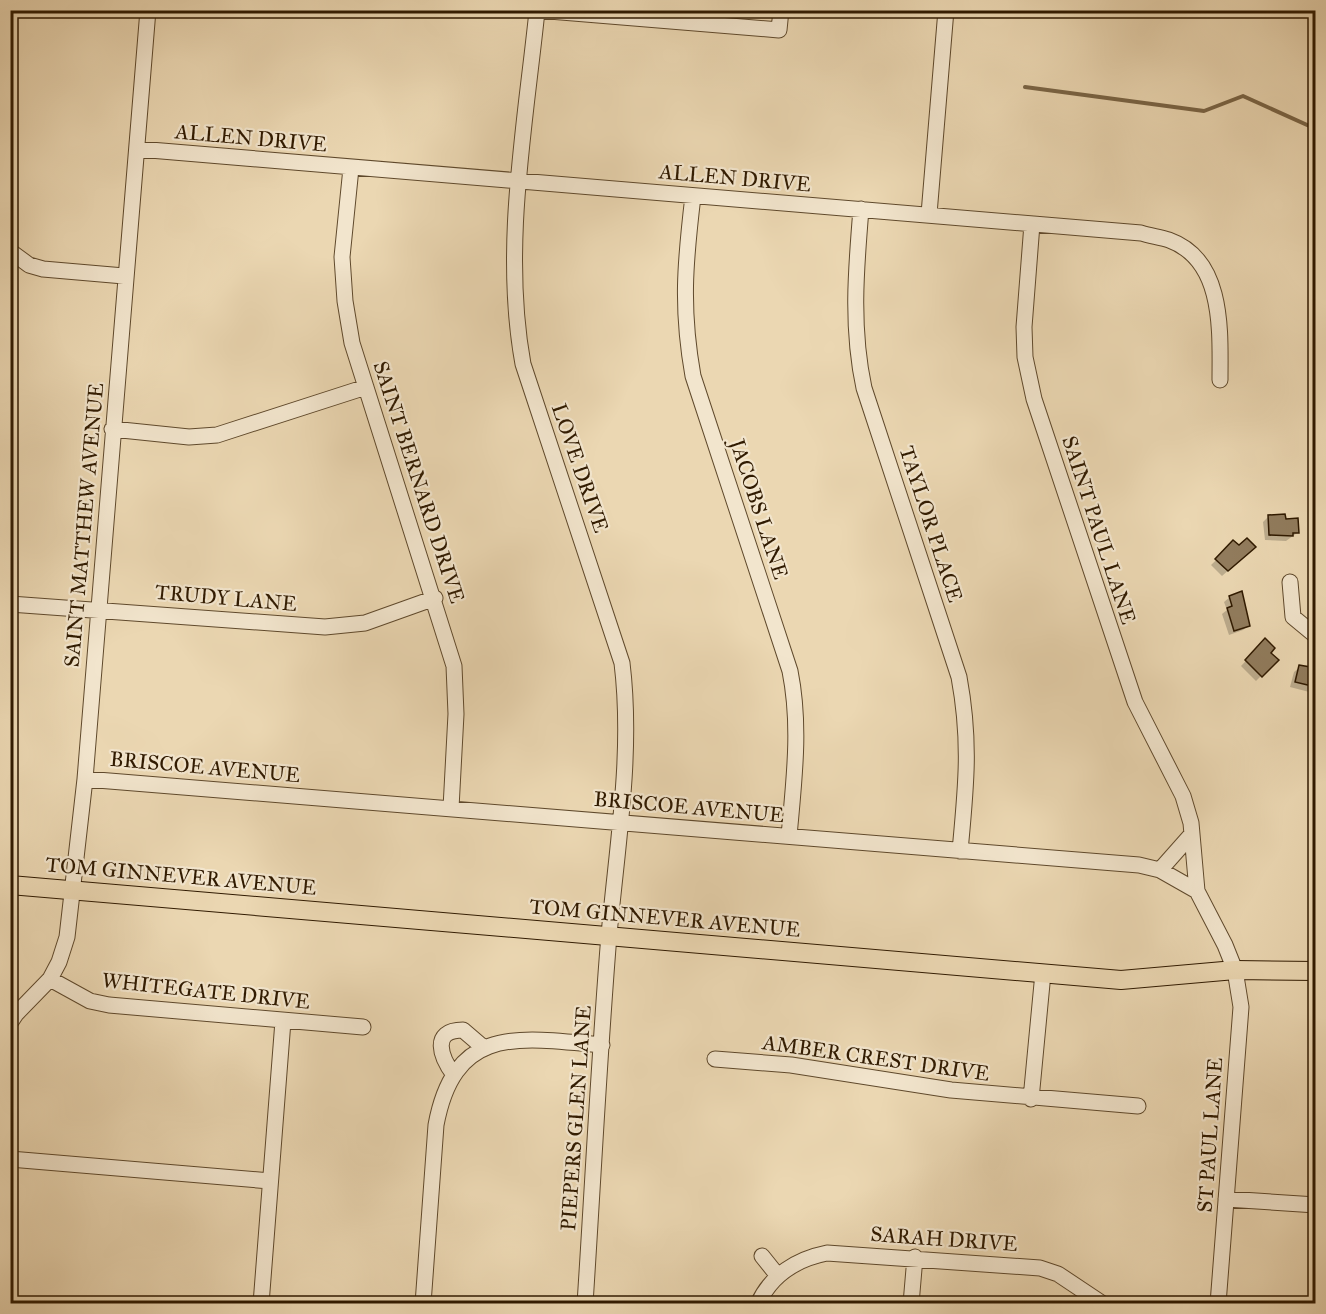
<svg xmlns="http://www.w3.org/2000/svg" width="1326" height="1314" font-family="'IM FELL Great Primer',serif">
	<style>
		.shadow { fill: #0003 }
		.lines { fill: none; stroke-linecap: round; stroke-linejoin: round }
		.stream { stroke: #7a6546; stroke-width: 4 }
		.building { fill: #917c5d; stroke: #301a00; stroke-width: 1.5 }
		.minor-casing { stroke: #5f492c; stroke-width: 17 }
		.major-casing { stroke: #301a00; stroke-width: 20 }
		.minor { stroke: #f2e5cd; stroke-width: 15 }
		.major { stroke: #ebd7b2; stroke-width: 18 }
		.labels { text-anchor: middle; stroke-width: 4.5; stroke-linejoin: round; paint-order: stroke }
		.street-label { font-size: 21px; fill: #301a00; stroke: #f2e5cd }
	</style>
	<rect width="100%" height="100%" fill="#ebd7b2"/>
	<filter id="stains"><feTurbulence type="fractalNoise" baseFrequency=".00333" numOctaves="4"/><feColorMatrix values="0 0 0 0 .2 0 0 0 0 .09 0 0 0 0 .02 0 0 0 .5 -.17"/></filter>
	<radialGradient id="worn" r=".72"><stop offset=".6" stop-color="#630" stop-opacity="0"/><stop offset="1" stop-color="#630" stop-opacity=".3"/></radialGradient>
	<path class="shadow" d="M1269 516 1285 520 1297 533 1286 541 1265 540 1263 522Z
		M1234 543 1249 552 1222 576 1211 565Z
		M1230 597 1249 625 1243 630 1229 635 1222 614 1227 610 1224 602Z
		M1265 641 1269 653 1277 660 1256 681 1241 666Z
		M1300 667 1316 669V690L1313 693 1290 687 1294 672Z"/>
	<g class="lines">
		<path class="stream" d="M1025 87 1204 111 1243 96 1316 129"/>
	</g>
	<path class="building" d="M1285 514 1286 519 1298 518 1299 533H1293V536L1269 535 1268 515Z
		M1247 538 1256 547 1228 571 1215 559 1233 540 1239 545Z
		M1242 591 1250 626 1234 631 1227 608 1232 606 1229 596Z
		M1265 638 1275 648 1271 653 1279 660 1262 677 1245 660Z
		M1299 665 1316 668V687L1295 682Z"/>
	<g class="lines">
		<g class="minor-casing">
			<path id="minor" d="M537 10 779 30 781 10
				M537 11C525 127 502 249 523 364L622 663C633 753 617 845 609 935 599 1058 593 1181 585 1304
				M138 149 1141 233C1150 236 1160 237 1169 240 1225 260 1220 333 1220 380
				M351 168 342 257 345 301 352 343 454 666 456 714 451 808
				M693 196C685 263 681 309 693 376L790 671C801 726 794 780 789 836
				M861 209C856 269 851 328 864 388L959 677C971 742 966 787 960 851
				M929 214 946 10
				M1032 224 1024 327 1025 357 1034 399 1135 702 1183 796 1191 823 1197 891
				M10 251 29 265 43 269 124 276
				M112 429 189 437 217 435 366 387
				M1290 582 1293 617 1316 636
				M10 604 325 627 365 623 435 598
				M85 779 1139 865 1160 870 1197 891 1225 945 1235 970 1241 1007 1218 1304
				M1160 870 1191 835
				M50 979 90 1001 109 1005 363 1027
				M10 1023 16 1014 50 979 59 962 67 937 85 779 148 10
				M715 1059 791 1065 951 1090 1138 1106
				M454 1075C441 1058 430 1030 463 1030L484 1048
				M1031 1099 1043 973
				M10 1159 270 1181
				M1226 1199 1316 1205
				M762 1256 778 1276
				M261 1304 283 1021
				M423 1304 436 1125C455 1023 521 1038 602 1045
				M758 1304C771 1275 797 1259 827 1253L1040 1268 1058 1274 1103 1304
				M911 1304 915 1257"/>
		</g>
		<g class="major-casing">
			<path id="major" d="M10 885 1121 980 1235 970 1316 971"/>
		</g>
		<use href="#minor" class="minor"/>
		<use href="#major" class="major"/>
	</g>
	<g class="labels">
		<g class="street-label">
			<text transform="translate(251 138) rotate(5)" y="7">ALLEN DRIVE</text>
			<text transform="translate(735 178) rotate(5)" y="7">ALLEN DRIVE</text>
			<text transform="translate(580 468) rotate(71)" y="7">LOVE DRIVE</text>
			<text transform="translate(419 482) rotate(72)" y="7">SAINT BERNARD DRIVE</text>
			<text transform="translate(759 509) rotate(72)" y="7">JACOBS LANE</text>
			<text transform="translate(931 524) rotate(72)" y="7">TAYLOR PLACE</text>
			<text transform="translate(84 525) rotate(-85)" y="7">SAINT MATTHEW AVENUE</text>
			<text transform="translate(1099 530) rotate(72)" y="7">SAINT PAUL LANE</text>
			<text transform="translate(226 598) rotate(5)" y="7">TRUDY LANE</text>
			<text transform="translate(205 767) rotate(5)" y="7">BRISCOE AVENUE</text>
			<text transform="translate(689 807) rotate(5)" y="7">BRISCOE AVENUE</text>
			<text transform="translate(181 876) rotate(5)" y="7">TOM GINNEVER AVENUE</text>
			<text transform="translate(665 918) rotate(5)" y="7">TOM GINNEVER AVENUE</text>
			<text transform="translate(206 991) rotate(6)" y="7">WHITEGATE DRIVE</text>
			<text transform="translate(876 1058) rotate(8)" y="7">AMBER CREST DRIVE</text>
			<text transform="translate(576 1118) rotate(-86)" y="7">PIEPERS GLEN LANE</text>
			<text transform="translate(1210 1135) rotate(-86)" y="7">ST PAUL LANE</text>
			<text transform="translate(944 1239) rotate(4)" y="7">SARAH DRIVE</text>
		</g>
	</g>
	<rect width="1326" height="1314" fill="none" stroke="#ebd7b2" stroke-width="36"/>
	<rect x="12" y="12" width="1302" height="1290" fill="none" stroke="#301a00" stroke-width="3"/>
	<rect x="18" y="18" width="1290" height="1278" fill="none" stroke="#301a00" stroke-width="1.5"/>
	<rect width="100%" height="100%" filter="url(#stains)"/>
	<rect width="100%" height="100%" fill="url(#worn)"/>
</svg>
